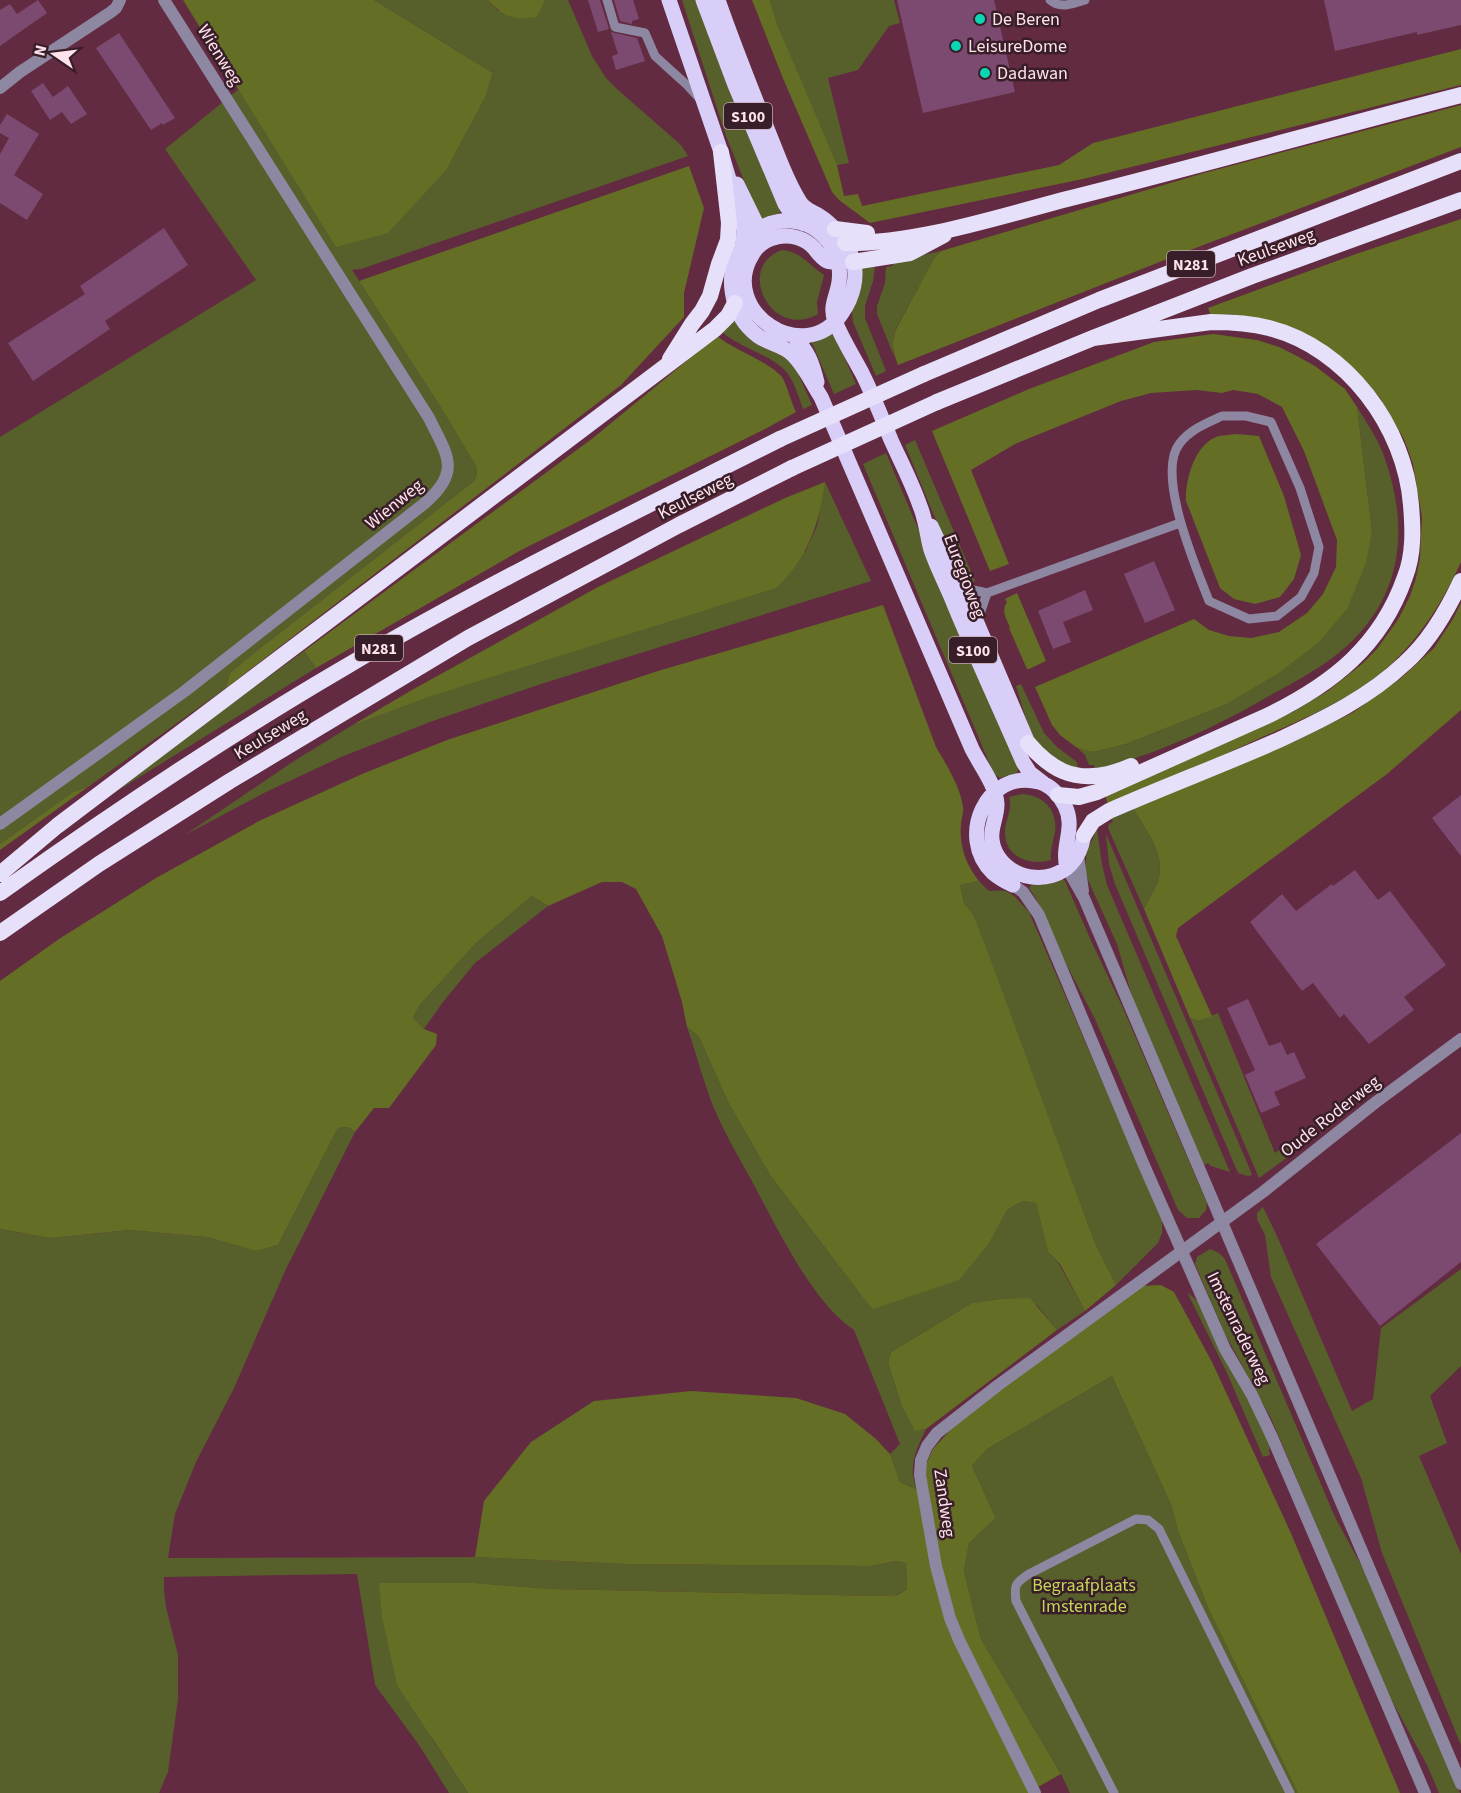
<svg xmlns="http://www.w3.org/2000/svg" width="1461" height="1793" font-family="'Source Sans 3',sans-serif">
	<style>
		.green { fill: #575f2a }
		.forest { fill: #646e24 }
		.building { fill: #7c4a70 }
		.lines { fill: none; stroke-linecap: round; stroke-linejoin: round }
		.service { stroke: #8e87a1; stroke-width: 9 }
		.minor { stroke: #8e87a1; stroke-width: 12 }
		.tertiary { stroke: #8e87a1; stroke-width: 12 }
		.primary { stroke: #d9cef8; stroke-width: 15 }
		.trunk { stroke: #e6e0fa; stroke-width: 16 }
		.trunk-bridge { stroke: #e6e0fa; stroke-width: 16 }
		.poi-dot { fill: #0ad5b5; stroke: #381e28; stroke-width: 2 }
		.labels { text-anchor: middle; stroke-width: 5; stroke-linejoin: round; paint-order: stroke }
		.shield { fill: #381e28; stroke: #c3a7b0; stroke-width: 1.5 }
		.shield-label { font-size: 16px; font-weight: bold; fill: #ffe2eb }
		.poi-label { font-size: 18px; fill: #ffe2eb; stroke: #381e28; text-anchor: start }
		.street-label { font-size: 18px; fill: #ffe2eb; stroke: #381e28 }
		.park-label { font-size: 18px; fill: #c5d757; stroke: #381e28 }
	</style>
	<rect width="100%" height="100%" fill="#632b41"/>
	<path class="green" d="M374 0H488L498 11 544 2V0H568L592 56 606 78 618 90 681 145 688 156 361 269 352 270 440 406 476 466 477 475 474 481 245 660 230 673 226 688 88 787 73 792 0 844V437L256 280 165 149 239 89 336 246 447 169 485 98 493 73Z
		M682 0H698L782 210 778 214 761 219 758 215 726 136Z
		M770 0H894L900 23 889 26 858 70 828 78 849 163 837 165 829 151 777 24Z
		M782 250C800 251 809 265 824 275L817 302 818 314C772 341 734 267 782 250Z
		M941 251 935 257C927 272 919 288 910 303 899 325 890 330 894 356L877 314V306L885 283 886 267 893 266 892 262Z
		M862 267H875L873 281 865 306V318L886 371 876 376 853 322 852 312Z
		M733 320 782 354 795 366 812 405 803 409C799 398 795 384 788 374 773 354 740 349 721 331Z
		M829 332 834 333 856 384 834 394 812 343 813 340Z
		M1357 407C1367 423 1379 441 1385 459 1409 528 1403 595 1347 646 1322 668 1291 684 1262 700 1212 729 1152 756 1095 770L1094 765H1089L1085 755 1076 747 1091 752 1126 744 1227 704 1276 675 1372 531Z
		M915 440 975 581 973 583 964 577 951 557 905 445Z
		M886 453 1019 767 1017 773 1000 778 994 774 863 464Z
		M825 482 871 581 541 684 430 722 341 757 266 792 185 835 294 761 351 726 805 552 817 526Z
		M304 651 316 668 91 807Z
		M1021 684 1044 733 1057 747 1077 762 1078 769 1071 768 1040 749 1030 732 1016 686Z
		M1022 794C1043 795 1058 810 1055 832 1053 842 1050 850 1051 860 1031 866 1006 858 1005 834 1004 820 1013 813 1009 797Z
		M1133 808C1146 831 1168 856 1157 884 1154 893 1148 901 1144 909L1108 828 1109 824 1113 822 1111 818Z
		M1097 829 1102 864 1107 885 1230 1172 1211 1166 1208 1163 1204 1165 1133 1000 1117 944 1088 880 1086 872V853Z
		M1106 834 1249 1167 1252 1175 1248 1176 1238 1173 1115 884 1109 864Z
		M1061 878 1065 881 1092 943 1123 1008 1207 1203 1206 1210 1199 1218H1187L1178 1210 1095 1019 1052 937 1037 900 1029 888 1032 884Z
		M979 881 989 891C994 891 1001 890 1005 891 1014 893 1023 906 1029 912L1162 1219V1233L1158 1243 1116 1285 1095 1243 973 914 964 903 960 885Z
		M532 896 548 906 475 963 443 1002 424 1029 413 1018 419 1006 476 943Z
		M1218 1013 1275 1153 1303 1132 1308 1131 1307 1143 1259 1178 1190 1018 1199 1021Z
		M687 1027 699 1037 728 1102 770 1175 861 1295 990 1242 1007 1210 1023 1201 1036 1203 1048 1252 1059 1264 1085 1311 1057 1330 1037 1305 999 1299 972 1303 891 1352 888 1363 901 1404 915 1430 926 1429C917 1448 906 1469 918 1490L900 1482 890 1454 900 1444 854 1330C812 1302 777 1228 753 1183 739 1158 724 1132 713 1106 703 1080 696 1053 687 1027Z
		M348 1127 355 1132 285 1271 234 1388 196 1462 175 1514 168 1558 475 1557 625 1564 870 1566 897 1561 906 1563 907 1589 896 1595 877 1596 552 1589 474 1583H379L432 1739 468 1793H449L419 1745 375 1685 357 1574 164 1577V1591L166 1607 178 1655V1699L168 1772 159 1793H0V1229L50 1238 130 1230 207 1237 256 1251 278 1245 338 1128Z
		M1263 1207 1277 1236 1352 1411 1373 1399 1381 1328 1461 1269V1366L1430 1396 1447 1443 1419 1456 1461 1554V1745L1382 1553 1361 1478 1271 1277 1265 1235 1257 1219V1213Z
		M1210 1249 1219 1253 1225 1259 1335 1517 1374 1589 1460 1793H1439L1427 1765 1386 1690 1271 1418 1225 1334 1195 1264 1197 1257Z
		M1187 1292 1201 1304 1270 1443 1269 1451 1270 1455 1263 1457 1227 1373Z
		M1112 1376 1172 1507 1178 1531 1209 1610 1298 1793H1070L1061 1774 981 1639 971 1600 964 1571 969 1543 996 1518 972 1466 987 1449Z"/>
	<path class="forest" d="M183 0H374L493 73 485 98 447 169 388 233 336 247Z
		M488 0H544V2L537 17C514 20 504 18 488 0Z
		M752 0H770L777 24 837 165 844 196 858 194 862 206 1059 165 1093 143 1461 49V85L1083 179 870 223 839 200 832 192 782 76Z
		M1461 105V147L1185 252 898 365C886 335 898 328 910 303 919 288 926 272 935 257L941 251 1204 173Z
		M689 166 704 208 684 293V317L621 385 226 688 230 673 245 660 474 481 477 475 476 466 440 406 359 281Z
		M1461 219V562C1444 600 1420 638 1389 666 1352 699 1303 719 1258 739 1209 762 1159 784 1108 805L1105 794 1293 712 1328 691 1362 664 1377 649 1399 618 1410 596 1416 578 1420 558 1422 517 1413 464 1404 439 1380 398 1364 379 1347 363 1252 317 1228 314 1211 316 1208 308 1353 255Z
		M1213 334 1257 340 1279 347 1297 356 1315 366 1345 389 1357 407 1372 531 1366 563 1347 609 1318 643 1276 675 1227 704 1126 744 1097 751 1091 752 1076 747 1060 735 1052 725 1035 687 1194 619 1209 630 1229 636 1251 638 1279 632 1307 613 1323 594 1336 567 1337 540 1304 451 1282 407 1258 394 1233 390 1222 393 1197 390 1151 393 1121 401 1015 444 971 470 1009 564 990 571 932 431 1029 389 1154 342Z
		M717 336C734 350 770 362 782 377 786 383 792 404 796 412L767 428 523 549 316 668 304 651 593 438Z
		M1236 434 1259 436 1284 496 1301 555 1294 579 1280 597 1255 604 1234 599 1220 588 1186 501C1185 481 1194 446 1216 437 1222 435 1230 435 1236 434Z
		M825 482C820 522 807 560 776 588L431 696 351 726 412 690 598 587 785 498Z
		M1017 593 1046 661 1029 669H1027L1009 628 1010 627C1006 618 1001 611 1007 602L1005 599Z
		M1461 603V710L1387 774 1178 928 1176 936 1212 1016 1199 1021 1190 1018 1144 909C1148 901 1153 893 1157 884 1168 856 1146 831 1133 808L1296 741 1352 713 1400 679 1434 648 1453 619Z
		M883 605 936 747C946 764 961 788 963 807 964 813 961 819 961 825 959 846 966 865 979 881L960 885 964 903 973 914 987 950 1095 1243 1116 1285 1085 1311 1060 1264 1048 1252 1036 1203 1023 1201 1007 1210 990 1242 959 1280 873 1309 861 1295 770 1175 728 1102 699 1037 687 1027 682 1002 662 936 636 889 622 882H602L548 906 532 896 476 943 419 1006 413 1018 424 1029 437 1034 436 1045 389 1108H374L355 1132 348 1127 338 1128 278 1245 256 1251 207 1237 130 1230 50 1238 0 1229V981L59 939 156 878 259 821 362 774 447 740 658 671Z
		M88 787 0 850V844L73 792Z
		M1161 1285 1174 1292 1212 1362 1290 1531 1400 1793H1298L1209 1610 1178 1531 1172 1507 1112 1376 987 1449 972 1466 996 1518 969 1543 964 1571 971 1600 981 1639 1061 1774 1038 1787 959 1628 940 1565 922 1491 926 1464 933 1449 951 1429 965 1417 1140 1286Z
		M1030 1298 1057 1330 926 1429 915 1431 901 1404 888 1363 891 1352 972 1303 999 1299Z
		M691 1391 796 1398 845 1414 876 1439 890 1454 900 1482 918 1490 932 1565 1032 1793H468L397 1685 382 1617 379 1583H474L552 1589 877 1596 897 1595 907 1589 906 1563 897 1561 870 1566 625 1564 475 1557 484 1501 531 1442 594 1401Z"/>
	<path class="building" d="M38 0 47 13 0 46V10L10 4 17 14Z
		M588 0H600L609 29 598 32Z
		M614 0H633L639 19 632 21V24L620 21Z
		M897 0H994L1015 92 923 113Z
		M1324 0H1461V25L1417 35V32L1335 51Z
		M611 32 637 38 645 61 616 70 612 56 618 54Z
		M119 33 175 118 163 125 162 123 151 130 96 48Z
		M43 83 53 97 68 86 87 114 71 124 62 112 50 120 31 91Z
		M7 114 39 134 14 175 43 194 27 220 0 203V154L9 138 0 133V125Z
		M164 228 188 265 105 321 110 329 33 381 8 343 85 294 80 286Z
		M1154 561 1175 610 1145 623 1124 574Z
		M1085 590 1093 610 1063 622 1071 642 1053 649 1038 611Z
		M1461 795V856L1432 818Z
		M1355 870 1378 900 1390 891 1446 965 1404 997 1414 1010 1369 1044 1344 1014 1340 1018 1313 983 1302 991 1250 922 1282 894 1296 911 1332 884 1333 886Z
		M1248 999 1269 1046 1281 1042 1287 1055 1294 1052 1306 1078 1274 1092 1280 1105 1261 1113 1245 1075 1255 1070 1227 1008Z
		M1461 1133V1262L1380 1326 1316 1244Z"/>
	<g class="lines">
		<path class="service" d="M607 0 615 27 645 33 655 56 687 85 699 98
			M1050 0C1060 9 1073 4 1085 0
			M1222 416H1246L1271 422 1300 488 1319 547 1314 573 1301 597 1277 616 1249 619 1209 601C1196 567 1155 473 1180 443 1191 429 1207 423 1222 416Z
			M960 587 987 593 1180 523
			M977 623 987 593
			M1114 1793 1016 1601C1014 1585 1015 1583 1029 1574L1136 1519 1148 1520 1159 1529 1290 1793"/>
		<path class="minor" d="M0 88 20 72 111 12 116 8 120 0
			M0 824 185 691 425 503C462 471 447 455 429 418L164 0
			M1035 1793 959 1640 950 1618 936 1566 920 1475 921 1460 927 1446 937 1433 997 1386 1263 1192 1376 1102 1461 1039"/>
		<path class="tertiary" d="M1078 855 1083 891
			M1067 868 1084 898 1461 1784
			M1013 885 1023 892 1039 915 1143 1163 1225 1349 1252 1395 1272 1437 1425 1793"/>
		<path class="primary" d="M669 0 721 152 744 230 743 245
			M703 0 735 85 785 204 791 213 804 224
			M718 0C734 46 752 91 770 136 779 158 787 182 800 202 804 209 811 211 818 215 833 224 846 240 852 257 859 276 853 297 842 313 805 369 718 311 752 255 757 246 766 239 777 237 790 234 805 238 814 248 818 253 821 258 827 261 832 263 839 262 844 262
			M737 184 759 229 761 238
			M793 335C808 352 812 361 817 382
			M931 526 977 623 1028 743
			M1043 783 1030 773 1023 762C1000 709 976 657 954 604 947 586 937 568 931 550 927 536 926 520 920 506 912 483 901 462 891 440 882 418 873 395 862 373 853 356 842 339 835 321 829 307 837 296 839 282 843 252 822 224 792 221 773 219 755 228 744 243 723 272 729 314 758 336 769 344 784 345 793 355 805 367 812 383 821 397L972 749C980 765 996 785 997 804 997 822 986 832 996 853 1010 880 1050 886 1071 864 1079 856 1082 846 1084 835
			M1013 885C1006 882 999 878 993 873 956 838 986 768 1039 782 1050 785 1060 795 1065 806 1076 828 1061 845 1067 868"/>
		<path class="trunk" d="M835 229 867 233
			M845 243C916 244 998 217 1067 199 1199 166 1329 129 1461 95
			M853 262 910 253 944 235
			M670 359 692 324 702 311 710 296 719 264 728 240 729 223 721 152
			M924 374 1099 300 1461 161
			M937 402 1093 338 1252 276 1461 200
			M1028 743C1050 769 1073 782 1108 774 1116 772 1124 769 1131 766
			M1058 795 1079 797 1097 792 1269 715C1332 684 1381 646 1405 577 1414 554 1413 529 1411 505 1405 427 1347 348 1269 328 1250 323 1231 322 1211 322L1093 338
			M1084 835 1093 821 1109 811C1166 786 1225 764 1281 739 1326 718 1369 697 1405 663 1430 641 1447 611 1461 581
			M0 874 57 826 715 329 728 316 735 303
			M0 893C111 814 224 738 342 669 484 585 633 513 780 439
			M0 933 99 864 230 781 468 638 679 525 792 468"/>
		<path class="trunk-bridge" d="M780 439 924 374
			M792 468 937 402"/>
	</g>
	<g class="poi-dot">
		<circle cx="980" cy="19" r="6"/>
		<circle cx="956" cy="46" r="6"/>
		<circle cx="985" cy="73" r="6"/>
	</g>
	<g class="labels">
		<g class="shield">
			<rect x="724" y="103" width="48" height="26" rx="4.5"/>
			<rect x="1167" y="251" width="48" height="26" rx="4.5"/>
			<rect x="355" y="635" width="48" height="26" rx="4.5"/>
			<rect x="949" y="637" width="48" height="26" rx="4.5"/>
		</g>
		<g class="shield-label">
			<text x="748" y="122">S100</text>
			<text x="1191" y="270">N281</text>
			<text x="379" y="654">N281</text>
			<text x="973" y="656">S100</text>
		</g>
		<g class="poi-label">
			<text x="992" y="25">De Beren</text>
			<text x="968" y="52">LeisureDome</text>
			<text x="997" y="79">Dadawan</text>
		</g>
		<g class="street-label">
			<text transform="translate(220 55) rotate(58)" y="6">Wienweg</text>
			<text transform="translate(1276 247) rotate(-20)" y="6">Keulseweg</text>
			<text transform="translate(695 496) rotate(-27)" y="6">Keulseweg</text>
			<text transform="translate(394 504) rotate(-39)" y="6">Wienweg</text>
			<text transform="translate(965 576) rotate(69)" y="6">Euregioweg</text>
			<text transform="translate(270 734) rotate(-31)" y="6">Keulseweg</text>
			<text transform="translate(1330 1116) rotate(-38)" y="6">Oude Roderweg</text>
			<text transform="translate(1239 1328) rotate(64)" y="6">Imstenraderweg</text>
			<text transform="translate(945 1503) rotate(82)" y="6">Zandweg</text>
		</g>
		<g class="park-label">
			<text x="1084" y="1591">Begraafplaats<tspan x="1084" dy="21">Imstenrade</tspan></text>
		</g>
	</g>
	<g transform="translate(54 54) rotate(284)" stroke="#381e28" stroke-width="4.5" paint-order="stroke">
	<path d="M0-4.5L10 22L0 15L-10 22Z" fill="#ffe2eb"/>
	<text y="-9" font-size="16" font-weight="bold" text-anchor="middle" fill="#ffe2eb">N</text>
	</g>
</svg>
